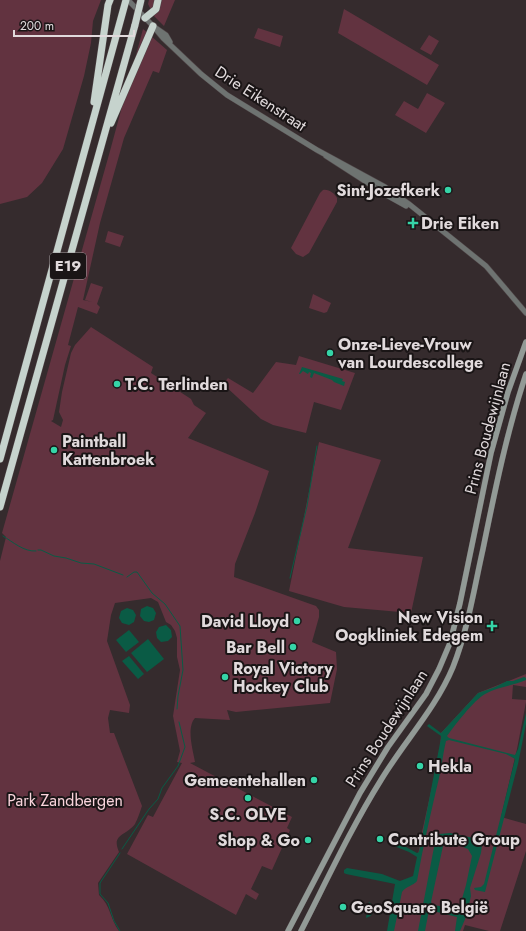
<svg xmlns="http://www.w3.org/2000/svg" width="526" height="931" font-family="Jost,sans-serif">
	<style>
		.green { fill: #623340 }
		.water { fill: #0a5b45; fill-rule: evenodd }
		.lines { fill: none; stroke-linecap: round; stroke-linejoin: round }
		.stream { stroke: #0a5b45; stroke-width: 1 }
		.tertiary-casing { stroke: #514749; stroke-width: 6 }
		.secondary-casing { stroke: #514749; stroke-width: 6 }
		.motorway-casing { stroke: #514749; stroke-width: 8 }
		.tertiary { stroke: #6e7371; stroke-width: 5 }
		.secondary { stroke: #929a96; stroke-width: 5.5 }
		.motorway { stroke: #c6d3cd; stroke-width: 7 }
		.motorway-bridge-casing { stroke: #514749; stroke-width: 8; stroke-linecap: butt }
		.motorway-bridge { stroke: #c6d3cd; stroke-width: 7 }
		.poi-dot { fill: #35d4a7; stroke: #1a1516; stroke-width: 1.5 }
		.labels { text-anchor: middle; stroke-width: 4; stroke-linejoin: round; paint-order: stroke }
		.shield { fill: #1a1516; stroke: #a59fa1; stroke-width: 1 }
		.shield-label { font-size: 15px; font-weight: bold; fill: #e1dadc }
		.street-label { font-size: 16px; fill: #e1dadc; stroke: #1a1516 }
		.poi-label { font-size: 16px; font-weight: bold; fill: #e1dadc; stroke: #1a1516; text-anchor: start }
		.park-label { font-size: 16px; fill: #f9d3db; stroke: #1a1516 }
	</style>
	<rect width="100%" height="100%" fill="#352b2d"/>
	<path class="green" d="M0 0H101L93 21 91 43 84 76 63 149 42 183 27 197 0 204Z
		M149 0H175L164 26 154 16 148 4Z
		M344 9 439 65 427 85 338 33Z
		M258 28 283 36 280 47 254 38Z
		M143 29 167 50 159 73 153 71 124 138 100 223 83 300 92 302 85 300 91 283 103 287 97 304 100 307 97 314 78 307 68 345 71 346 65 365 53 420 51 421 61 427 63 420 59 412 62 392 71 353 75 345 91 327 153 367 151 373 191 399 194 405 206 413 188 438 269 471 255 513 235 564 234 577 316 606 319 610V617L312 642 336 652 337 669 330 703 236 712 227 710 230 720 195 718C186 728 193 750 195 762L190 763 292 817 287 828 290 830 272 870 262 866 251 889 259 894 256 900 246 894 236 915 127 854 148 815 153 817 182 763 177 762 180 751 173 716 180 670 177 657V638L175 631 171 625 166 622 158 602 151 598 115 603 111 615 107 641 130 705 129 713 110 710 108 718 110 733H114L142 806C140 812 138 818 135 824 126 836 111 834 119 852L98 883 99 895C111 906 110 919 119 931H0V561L6 537 2 533 110 151Z
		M429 35 439 41 431 55 420 49Z
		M427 93 445 103 426 133 395 115 404 101 418 109Z
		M323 190C329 189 334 193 337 198V202L309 253 303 257 296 254 291 248 320 193Z
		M108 231 124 236 120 247 105 242Z
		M313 294 331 303 327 312 324 313 309 308Z
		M299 356 355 373 341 410 314 402 306 433 273 425 261 419 223 384 228 378 253 393 276 362 296 365Z
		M319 442 381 460 348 548 423 557 411 613 344 607 289 591Z
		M526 674V687L513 685 512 699 526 700V702L517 749 501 817 526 824V851L500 931H489L465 925 463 931H389L402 883 413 884 422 832 440 751 441 733 478 693Z"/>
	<path class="water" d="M302 367 343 379 342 381 345 382 344 386 334 382 332 380 314 373 312 378 310 377 311 373 309 372 308 374 303 371 300 374H299Z
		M147 606 153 608 156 613 154 620 149 622 144 621 140 616 141 609Z
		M127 608 133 610 136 615 134 622 129 625 122 623 119 618 121 611Z
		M166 625 171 630 172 637 168 641 161 642 157 638 156 632 159 627Z
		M129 630 139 642 126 652 116 640Z
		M148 639 164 659 147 672 131 653Z
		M129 656 144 674 138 679 122 661Z
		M524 677 526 678V680C512 686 498 687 485 694 473 701 456 724 447 736L449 738 515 755 518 749 526 713V724L518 764 485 892 475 890 474 888 481 887 484 884 515 759 506 754 449 740 446 741C443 753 442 766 439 778 431 812 423 846 417 881 413 886 406 886 402 892L394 931H387L395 884 346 874 344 873V870L347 868 382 874 400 881 413 876 417 857 409 852 394 846 397 844 406 847 417 853 419 852 441 738V736L427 726 429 724 441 733 478 693 495 687 507 681H513Z
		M450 833 478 839 482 844 481 853 470 888 471 896 466 917 460 931H455L457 917 429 910 425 931H418L435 842 439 834ZM448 841 468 849 472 856 466 885 459 909 433 905 431 902 443 846Z
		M369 902C377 907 375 915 366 918L367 912 351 908 352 905 367 907Z"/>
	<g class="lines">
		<path class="stream" d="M3 536C13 542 24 552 36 551
			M38 550H41L54 556 66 558 81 563 94 564 123 575
			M127 577 134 572H137L152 593 165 604 180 626 183 670 178 696 177 709
			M290 578 307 506 317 446
			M122 849 149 809 158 799 162 788 178 766 185 747 179 722
			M120 853 100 883V894L108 903 114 921 120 931"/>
		<g class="tertiary-casing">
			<path id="tertiary" d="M128 0 153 26 166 35 170 42
				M153 26 163 38 201 74 227 95 317 150 385 187 409 204 486 266 526 313
				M326 156 388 196 406 206"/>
		</g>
		<g class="secondary-casing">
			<path id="secondary" d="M288 931 360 793 388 747 426 694 439 669 450 643 460 603 491 453 508 392 526 342
				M301 931C327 880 351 828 381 780 404 742 436 708 453 667 468 629 474 589 483 549 495 490 507 431 526 374"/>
		</g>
		<g class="motorway-casing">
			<path id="motorway" d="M145 18 156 9 158 0
				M94 102 108 5 110 0
				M111 123 153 26
				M0 459 126 0
				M0 507 135 25"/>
		</g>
		<use href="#tertiary" class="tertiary"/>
		<use href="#secondary" class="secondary"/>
		<use href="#motorway" class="motorway"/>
		<g class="motorway-bridge-casing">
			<path id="motorway-bridge" d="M135 25 141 0"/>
		</g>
		<use href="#motorway-bridge" class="motorway-bridge"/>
	</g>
	<g class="poi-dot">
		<circle cx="448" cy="190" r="4"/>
		<path d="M411 217h4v4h4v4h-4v4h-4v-4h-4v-4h4z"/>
		<circle cx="330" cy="353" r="4"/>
		<circle cx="117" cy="384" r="4"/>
		<circle cx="54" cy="450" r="4"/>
		<circle cx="297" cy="621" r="4"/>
		<path d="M490 620h4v4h4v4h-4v4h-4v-4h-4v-4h4z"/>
		<circle cx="293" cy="647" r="4"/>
		<circle cx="225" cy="677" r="4"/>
		<circle cx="420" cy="766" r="4"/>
		<circle cx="314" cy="780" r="4"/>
		<circle cx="248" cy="798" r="4"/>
		<circle cx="380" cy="839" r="4"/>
		<circle cx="308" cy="840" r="4"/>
		<circle cx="343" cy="907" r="4"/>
	</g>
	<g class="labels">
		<rect class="shield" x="50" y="253" width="36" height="26" rx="3"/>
		<g class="shield-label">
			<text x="68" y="271">E19</text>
		</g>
		<g class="street-label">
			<text transform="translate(261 98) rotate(33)" y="6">Drie Eikenstraat</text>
			<text transform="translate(487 428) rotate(-75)" y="6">Prins Boudewijnlaan</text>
			<text transform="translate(386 728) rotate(-57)" y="6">Prins Boudewijnlaan</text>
		</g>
		<g class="poi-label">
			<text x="440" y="196" text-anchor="end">Sint-Jozefkerk</text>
			<text x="421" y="229">Drie Eiken</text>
			<text x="338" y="350">Onze-Lieve-Vrouw<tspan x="338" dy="18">van Lourdescollege</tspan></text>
			<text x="125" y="390">T.C. Terlinden</text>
			<text x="62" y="447">Paintball<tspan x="62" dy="18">Kattenbroek</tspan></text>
			<text x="483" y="623" text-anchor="end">New Vision<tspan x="483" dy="18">Oogkliniek Edegem</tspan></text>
			<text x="289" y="627" text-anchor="end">David Lloyd</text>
			<text x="285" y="653" text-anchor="end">Bar Bell</text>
			<text x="233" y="674">Royal Victory<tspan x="233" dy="18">Hockey Club</tspan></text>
			<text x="428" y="772">Hekla</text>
			<text x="306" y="786" text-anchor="end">Gemeentehallen</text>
			<text x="248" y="820" text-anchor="middle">S.C. OLVE</text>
			<text x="388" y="845">Contribute Group</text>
			<text x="300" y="846" text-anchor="end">Shop &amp; Go</text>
			<text x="351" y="913">GeoSquare België</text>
		</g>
		<g class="park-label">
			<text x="65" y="806">Park Zandbergen</text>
		</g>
	</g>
	<path d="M14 30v6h120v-6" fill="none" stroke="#e1dadc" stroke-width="2"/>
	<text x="20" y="30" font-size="12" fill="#e1dadc" stroke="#1a1516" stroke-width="3" paint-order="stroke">200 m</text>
</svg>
